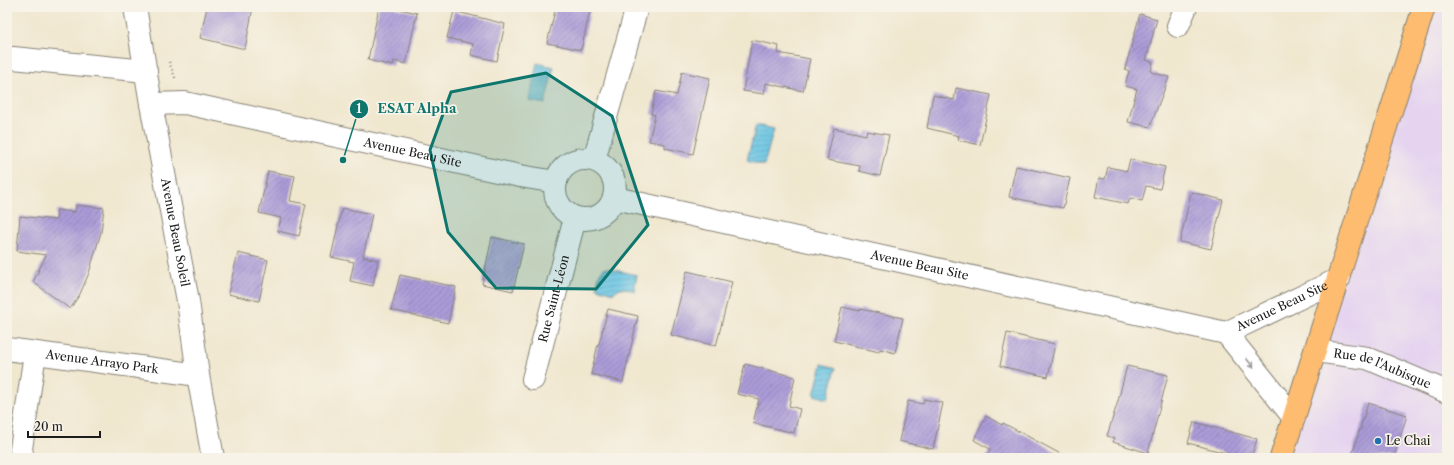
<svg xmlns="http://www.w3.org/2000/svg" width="1454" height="465" font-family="'Libre Caslon Text',serif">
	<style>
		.built { fill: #e5d3f0 }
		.water { fill: url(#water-rules); stroke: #407080 }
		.building { fill: url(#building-hatch) }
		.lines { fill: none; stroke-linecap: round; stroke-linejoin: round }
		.minor-casing { stroke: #868276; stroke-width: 24 }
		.major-casing { stroke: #868276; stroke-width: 24 }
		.path { stroke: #868276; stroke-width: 2.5; stroke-dasharray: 1 3; stroke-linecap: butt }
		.minor { stroke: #fff; stroke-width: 22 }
		.major { stroke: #fdbc6f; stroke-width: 22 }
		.oneway { stroke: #999 }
		.marked { fill: #0f766e; fill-opacity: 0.2; stroke: #0f766e; stroke-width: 3; stroke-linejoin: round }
		.poi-dot { fill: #1f6fb2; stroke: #f7f3e8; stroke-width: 1.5 }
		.labels { text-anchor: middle; stroke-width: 3.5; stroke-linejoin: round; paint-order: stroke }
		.street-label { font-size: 12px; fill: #1c1c1c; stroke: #f7f3e8 }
		.poi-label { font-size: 12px; fill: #1c1c1c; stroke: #f7f3e8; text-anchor: start }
		.leader { fill: none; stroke: #0f766e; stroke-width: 1.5 }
		.callout-dot { fill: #0f766e; stroke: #f7f3e8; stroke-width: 1.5 }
		.mark-label { font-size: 12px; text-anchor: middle; font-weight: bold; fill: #fff }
		.callout-label { font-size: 13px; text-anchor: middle; font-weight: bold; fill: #0f766e; stroke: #f7f3e8; stroke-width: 3.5; stroke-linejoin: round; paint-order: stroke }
	</style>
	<defs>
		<pattern id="water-rules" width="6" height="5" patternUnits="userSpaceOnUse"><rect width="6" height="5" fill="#65c3e3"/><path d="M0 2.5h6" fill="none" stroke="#57a7c2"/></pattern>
		<pattern id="building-hatch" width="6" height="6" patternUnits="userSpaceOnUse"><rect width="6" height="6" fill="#ab9bd8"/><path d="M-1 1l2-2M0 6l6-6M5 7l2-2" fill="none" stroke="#8a7eae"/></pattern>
	</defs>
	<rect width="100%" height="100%" fill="#f7f3e8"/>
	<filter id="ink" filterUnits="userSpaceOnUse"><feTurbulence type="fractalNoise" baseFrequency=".025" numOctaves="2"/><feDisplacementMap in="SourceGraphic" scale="8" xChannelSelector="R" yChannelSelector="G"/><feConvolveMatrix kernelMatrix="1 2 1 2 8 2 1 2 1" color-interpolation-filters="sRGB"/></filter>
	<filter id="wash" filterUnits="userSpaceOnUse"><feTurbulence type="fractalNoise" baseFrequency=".012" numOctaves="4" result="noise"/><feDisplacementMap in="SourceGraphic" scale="16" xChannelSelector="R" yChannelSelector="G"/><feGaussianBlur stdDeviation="0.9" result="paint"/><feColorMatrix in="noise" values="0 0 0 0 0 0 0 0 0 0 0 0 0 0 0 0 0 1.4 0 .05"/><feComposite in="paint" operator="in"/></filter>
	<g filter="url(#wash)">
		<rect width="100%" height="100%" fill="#f0e7cf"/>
		<path class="built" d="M1424 7H1447V458H1282Z"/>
		<path class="water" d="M537 63 554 67 545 104 529 101Z
			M756 125 774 129 764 165 747 160Z
			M606 268 637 275 634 291C624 288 621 285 614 293L597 288C598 281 598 270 606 268Z
			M822 364 836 368 828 399 814 395Z"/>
		<g id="blocks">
			<path class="building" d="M207 7H253L245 49 200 38Z
				M379 7H391L417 13 406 64 394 61 393 66 368 60Z
				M556 7H591L581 50 547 43Z
				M454 11 505 24 497 61 471 55 473 44 447 38Z
				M1140 14 1157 19 1146 60 1153 62 1151 72 1169 77 1150 127 1128 122 1137 89 1125 86 1129 71 1125 69Z
				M752 40 779 46 778 53 810 59 803 91 766 83 764 94 743 91Z
				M682 72 710 78 693 154 665 148V144L649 141 655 115 651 114 656 91 677 95Z
				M956 88 991 95 980 145 958 140 959 136 927 128 933 95 954 100Z
				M834 128 866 135 867 131 889 135 880 176 859 171 860 166 827 160Z
				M1130 159 1165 167 1160 189 1146 186 1142 201 1130 198 1128 204 1095 197 1099 178 1105 179 1108 167 1127 171Z
				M1016 166 1070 178 1063 208 1009 197Z
				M268 171 295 176 290 201 306 204 299 236 278 231 281 218 259 213Z
				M1191 192 1223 200 1211 249 1180 242Z
				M76 205 104 208 101 232 89 273 80 294 70 309 33 282 46 255 17 251 20 216 56 220 57 210 75 212Z
				M342 208 372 214 363 257 378 260 373 286 350 281 354 262 331 257Z
				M492 237 524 244 513 291 482 284Z
				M238 253 268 260 259 301 228 294Z
				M687 271 732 282 716 346 671 335Z
				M400 275 456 287 448 323 391 310Z
				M842 307 860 311V309L903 318 895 353 880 349 879 352 834 341Z
				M608 309 638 316 623 382 591 374 598 344H599Z
				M1007 333 1055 344 1048 377 1000 366Z
				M745 364 795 377 789 406 800 409 794 433 753 423 759 399 737 394Z
				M1127 366 1168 375 1148 453 1113 442 1114 438 1107 436 1118 401Z
				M924 399 943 403 933 449 899 441 908 401 923 404Z
				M1368 403 1407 415 1394 458H1362L1352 455Z
				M986 416 1002 425 1003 423 1068 458H986L990 449 974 440Z
				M1194 422 1257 439 1251 458H1245L1188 443Z"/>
		</g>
	</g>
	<g filter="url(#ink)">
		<use href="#blocks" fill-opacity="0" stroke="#868276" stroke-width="1"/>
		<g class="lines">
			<g class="minor-casing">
				<g id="minor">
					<path id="s1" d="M135 7 151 104 188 301 198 375 213 458"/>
					<path d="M1178 26 1186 7"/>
					<path d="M13 58 146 71"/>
					<path id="s2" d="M151 104 185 103 520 176 556 182"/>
					<circle cx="585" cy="189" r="30"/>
					<path d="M594 160 637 7"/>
					<path id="s3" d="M615 198 1226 333 1339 279"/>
					<path d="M1226 333 1294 418"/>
					<path id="s4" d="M7 349 198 375"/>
					<path id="s5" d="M1316 351 1367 358 1447 392"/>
					<path id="s6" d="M533 379 575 218"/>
					<path d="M23 458 21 449 35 353"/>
				</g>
			</g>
			<g class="major-casing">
				<path id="major" d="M1281 458 1424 7"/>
			</g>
			<path class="path" d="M169 62 176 80"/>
			<use href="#minor" class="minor"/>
			<use href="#major" class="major"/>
		</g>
		<defs><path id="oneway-shaft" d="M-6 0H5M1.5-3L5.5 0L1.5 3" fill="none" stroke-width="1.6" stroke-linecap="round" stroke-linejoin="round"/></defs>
		<use class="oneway" href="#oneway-shaft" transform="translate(1250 363) rotate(51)"/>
	</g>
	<path class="marked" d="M546 73 612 116 648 225 596 289 496 288 448 232 430 150 451 92Z"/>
	<circle class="poi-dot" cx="1378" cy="441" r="4"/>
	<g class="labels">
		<g class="street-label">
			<text dy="4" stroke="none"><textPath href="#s2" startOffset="267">Avenue Beau Site</textPath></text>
			<text dy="4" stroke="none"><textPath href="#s1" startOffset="229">Avenue Beau Soleil</textPath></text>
			<text dy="4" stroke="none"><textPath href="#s3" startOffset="312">Avenue Beau Site</textPath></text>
			<text dy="4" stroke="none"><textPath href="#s6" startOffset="83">Rue Saint-Léon</textPath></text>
			<text dy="4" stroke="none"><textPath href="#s3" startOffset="688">Avenue Beau Site</textPath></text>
			<text dy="4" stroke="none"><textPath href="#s4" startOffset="96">Avenue Arrayo Park</textPath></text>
			<text dy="4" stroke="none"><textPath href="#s5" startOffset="69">Rue de l'Aubisque</textPath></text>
		</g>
		<g class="poi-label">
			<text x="1386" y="445">Le Chai</text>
		</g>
	</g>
	<path class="leader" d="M343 160L359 109"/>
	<g class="callout-dot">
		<circle cx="343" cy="160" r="4"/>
		<circle cx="359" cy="109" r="10"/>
	</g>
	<g class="mark-label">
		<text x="359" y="113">1</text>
	</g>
	<g class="callout-label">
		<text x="417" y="113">ESAT Alpha</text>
	</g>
	<rect width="1454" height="465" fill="none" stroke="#f7f3e8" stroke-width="24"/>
	<path d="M28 431v6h72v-6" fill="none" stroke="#1c1c1c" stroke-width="2"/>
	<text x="34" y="431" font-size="12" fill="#1c1c1c" stroke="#f7f3e8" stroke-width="3" paint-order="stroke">20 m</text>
</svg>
